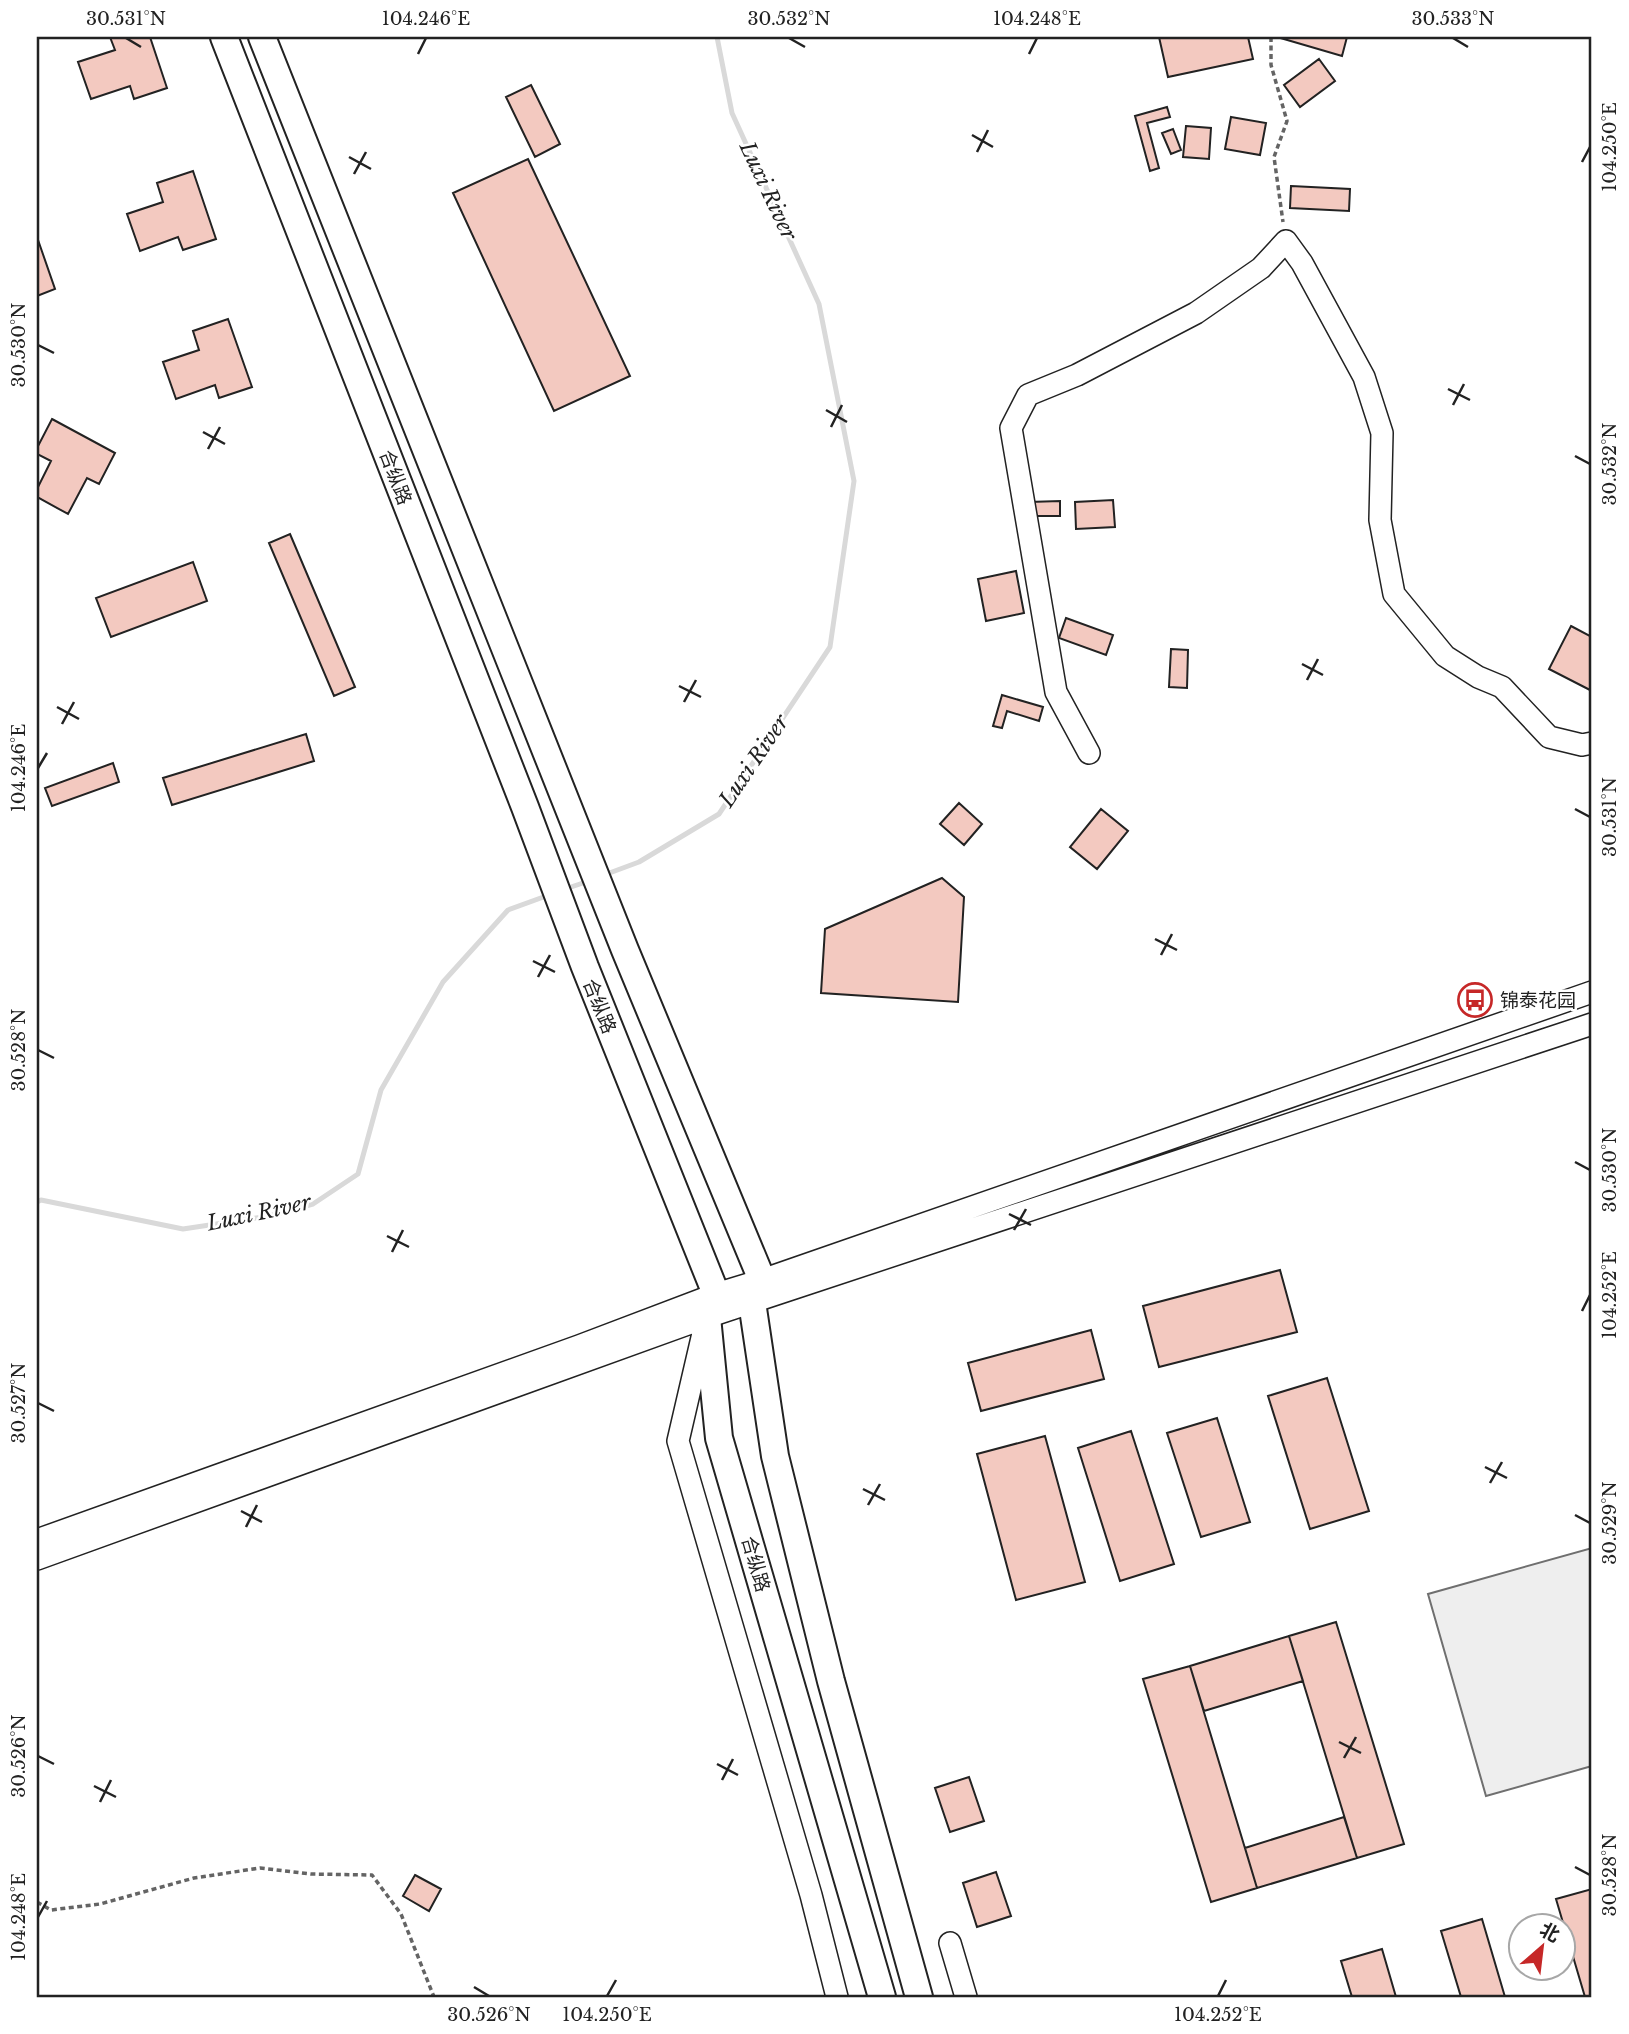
<svg xmlns="http://www.w3.org/2000/svg" width="1629" height="2034" font-family="'Libre Baskerville','Noto Sans SC',serif">
	<style>
		.green { fill: #eee; stroke: #6f6f6f; stroke-width: 2 }
		.lines { fill: none; stroke-linecap: round; stroke-linejoin: round }
		.stream { stroke: #d9d9d9; stroke-width: 5 }
		.building { fill: #f3c9c0; stroke: #222; stroke-width: 2 }
		.minor-casing { stroke: #222; stroke-width: 24 }
		.major-casing { stroke: #222; stroke-width: 30 }
		.path { stroke: #646464; stroke-width: 3.5; stroke-dasharray: 5 3.5; stroke-linecap: butt }
		.minor { stroke: #fff; stroke-width: 21 }
		.major { stroke: #fff; stroke-width: 26 }
		.ticks { fill: none; stroke: #222; stroke-width: 2.5 }
		.labels { text-anchor: middle; stroke-width: 5; stroke-linejoin: round; paint-order: stroke }
		.street-label { font-size: 19px; fill: #222; stroke: #fff }
		.poi-label { font-size: 19px; fill: #222; stroke: #fff; text-anchor: start }
		.water-label { font-size: 21px; font-style: italic; fill: #222; stroke: #fff }
		.neatline { fill: none; stroke: #222; stroke-width: 2.5 }
		.ticks-label { font-size: 18px; text-anchor: middle; fill: #222 }
	</style>
	<rect width="100%" height="100%" fill="#fff"/>
	<path class="green" d="M1592 1548V1766L1486 1796 1428 1594Z"/>
	<g class="lines">
		<path class="stream" d="M604 875 639 862 719 814 830 647 854 481 819 304 732 113 717 37
			M565 889 589 881
			M37 1202 41 1200 183 1229 269 1216 313 1204 358 1174 381 1090 443 982 508 910 549 895"/>
	</g>
	<path class="building" d="M110 37H150L167 88 134 99 130 86 91 99 78 62 115 50Z
		M1159 37H1248L1253 59 1168 77Z
		M1277 37H1347L1342 56Z
		M1319 59 1335 81 1300 107 1284 85Z
		M531 85 560 144 535 157 506 97Z
		M1167 107 1170 117 1147 123 1159 168 1150 171 1135 116Z
		M1231 117 1266 123 1260 155 1225 149Z
		M1186 126 1211 128 1209 159 1183 157Z
		M1173 129 1181 150 1171 154 1162 133Z
		M528 159 630 376 554 411 453 193Z
		M193 171 216 239 183 250 178 237 140 251 127 214 163 202 157 183Z
		M1291 186 1350 189 1349 211 1290 208Z
		M37 237 55 289 37 296Z
		M228 319 252 387 219 398 215 385 176 399 163 362 199 350 193 331Z
		M52 419 115 453 99 484 87 478 68 514 37 497V489L51 461 37 454V448Z
		M1113 500 1115 527 1076 529 1075 502Z
		M1060 501V516H1029V502Z
		M290 534 355 687 334 696 269 543Z
		M193 562 207 601 111 637 96 598Z
		M1016 571 1024 613 986 621 978 579Z
		M1066 618 1113 635 1106 655 1059 638Z
		M1571 626 1592 637V685L1590 690 1549 669Z
		M1171 649 1188 650 1187 688 1169 687Z
		M1002 695 1043 707 1039 721 1007 711 1002 728 993 726Z
		M306 734 314 761 172 805 163 778Z
		M113 763 119 782 52 806 45 788Z
		M959 803 982 824 964 845 940 824Z
		M1101 809 1128 831 1097 869 1070 847Z
		M942 878 964 897 958 1002 821 993 825 929Z
		M1280 1270 1297 1332 1159 1367 1143 1306Z
		M1091 1330 1104 1379 981 1411 968 1363Z
		M1327 1378 1369 1511 1310 1529 1268 1396Z
		M1217 1418 1250 1522 1201 1537 1167 1433Z
		M1131 1431 1174 1564 1120 1581 1078 1448Z
		M1045 1436 1085 1582 1016 1600 977 1454Z
		M1336 1622 1404 1844 1357 1858 1289 1636Z
		M1289 1636 1303 1681 1204 1711 1190 1666Z
		M1190 1666 1257 1888 1211 1902 1143 1679Z
		M969 1777 984 1821 950 1832 935 1788Z
		M1344 1817 1357 1858 1257 1888 1245 1848Z
		M996 1872 1011 1916 977 1927 963 1883Z
		M415 1875 441 1889 429 1911 403 1896Z
		M1592 1889V1997H1585L1556 1899Z
		M1482 1919 1505 1997H1461L1441 1931Z
		M1382 1949 1396 1997H1352L1341 1961Z"/>
	<g class="lines">
		<g class="minor-casing">
			<path id="minor" d="M1089 753 1056 692 1011 428 1028 395 1077 375 1196 313 1261 268 1286 241 1302 263 1364 377 1382 433 1380 520 1394 594 1445 656 1478 677 1502 687 1549 737 1582 745 1592 743
				M704 1329 678 1441 811 1895 837 1997
				M37 1540 579 1346 716 1294 762 1280 1592 992
				M37 1559 707 1317 1592 1024
				M950 1943 966 1997"/>
		</g>
		<g class="major-casing">
			<path id="major" d="M224 37 525 807 585 967 716 1294 707 1317 719 1438 882 1997
				M262 37 625 950 762 1280 752 1302 775 1456 831 1681 919 1997"/>
		</g>
		<path class="path" d="M1271 37V65L1287 121 1274 157 1283 222
			M37 1902 51 1910 100 1904 194 1878 260 1868 311 1874 372 1875 401 1914 434 1997"/>
		<use href="#minor" class="minor"/>
		<use href="#major" class="major"/>
	</g>
	<path class="ticks" d="M126 38 141 47M789 38 805 47M1453 38 1468 47M418 54 426 38M1029 54 1037 38M972 135 993 147M977 152 988 130M349 157 371 169M1582 162 1590 147M354 174 366 152M38 345 54 353M1448 389 1470 400M1453 405 1464 384M826 410 847 422M831 427 842 405M203 432 225 444M208 449 220 427M1575 456 1590 464M1302 664 1323 675M1307 680 1318 659M679 686 701 697M684 702 696 680M57 707 79 719M62 724 74 702M38 768 47 753M1575 809 1590 817M1155 939 1177 950M1161 955 1172 934M533 961 555 972M538 977 550 955M38 1050 54 1058M1575 1162 1590 1170M1009 1214 1031 1225M1014 1230 1026 1209M387 1236 409 1247M392 1252 403 1230M1582 1311 1590 1295M38 1403 54 1411M1485 1467 1507 1478M1490 1483 1502 1462M863 1489 885 1500M868 1505 880 1484M241 1511 262 1522M1575 1515 1590 1523M246 1527 257 1505M1339 1742 1361 1753M38 1756 54 1764M1344 1758 1356 1737M717 1764 738 1775M722 1780 733 1759M94 1786 116 1797M100 1802 111 1780M1575 1867 1590 1875M38 1917 47 1901M474 1987 489 1996M607 1996 616 1980M1218 1996 1226 1980"/>
	<defs>
		<g id="bus-ring" transform="scale(1.75)"><circle r="9.5" fill="#fff" stroke="#c62828" stroke-width="1.5"/><path d="M-5-6H5V4H4V6H2V4H-2V6H-4V4H-5ZM-3.5-4V0h7V-4ZM-3.5 1.2v1.5H-2V1.2ZM2 1.2v1.5H3.5V1.2Z" fill="#c62828"/></g>
	</defs>
	<g fill-rule="evenodd">
		<use href="#bus-ring" x="1475" y="1000"/>
	</g>
	<g class="labels">
		<g class="street-label">
			<text transform="translate(396 477) rotate(69)" y="7">合纵路</text>
			<text transform="translate(600 1006) rotate(68)" y="7">合纵路</text>
			<text transform="translate(756 1564) rotate(74)" y="7">合纵路</text>
		</g>
		<g class="poi-label">
			<text x="1500" y="1007">锦泰花园</text>
		</g>
		<g class="water-label">
			<text transform="translate(768 191) rotate(65)" y="7">Luxi River</text>
			<text transform="translate(754 761) rotate(-56)" y="7">Luxi River</text>
			<text transform="translate(259 1213) rotate(-12)" y="7">Luxi River</text>
		</g>
	</g>
	<rect width="1629" height="2034" fill="none" stroke="#ffffff" stroke-width="77"/>
	<g transform="translate(1542 1947) rotate(28)"><circle r="33" fill="#ffffff" stroke="#a7a7a7" stroke-width="2"/>
	<path d="M0-5L12 26L0 18L-12 26Z" fill="#c62828"/>
	<text y="-10" font-size="19" font-weight="bold" text-anchor="middle" fill="#222222">北</text>
	</g>
	<rect x="38" y="38" width="1552" height="1958" class="neatline"/>
	<g class="ticks-label">
		<text x="126" y="25">30.531°N</text>
		<text x="426" y="25">104.246°E</text>
		<text x="789" y="25">30.532°N</text>
		<text x="1037" y="25">104.248°E</text>
		<text x="1453" y="25">30.533°N</text>
		<text transform="translate(1610 147) rotate(-90)" y="6">104.250°E</text>
		<text transform="translate(19 345) rotate(-90)" y="6">30.530°N</text>
		<text transform="translate(1610 464) rotate(-90)" y="6">30.532°N</text>
		<text transform="translate(19 768) rotate(-90)" y="6">104.246°E</text>
		<text transform="translate(1610 817) rotate(-90)" y="6">30.531°N</text>
		<text transform="translate(19 1050) rotate(-90)" y="6">30.528°N</text>
		<text transform="translate(1610 1170) rotate(-90)" y="6">30.530°N</text>
		<text transform="translate(1610 1295) rotate(-90)" y="6">104.252°E</text>
		<text transform="translate(19 1403) rotate(-90)" y="6">30.527°N</text>
		<text transform="translate(1610 1523) rotate(-90)" y="6">30.529°N</text>
		<text transform="translate(19 1756) rotate(-90)" y="6">30.526°N</text>
		<text transform="translate(1610 1875) rotate(-90)" y="6">30.528°N</text>
		<text transform="translate(19 1917) rotate(-90)" y="6">104.248°E</text>
		<text x="489" y="2021">30.526°N</text>
		<text x="607" y="2021">104.250°E</text>
		<text x="1218" y="2021">104.252°E</text>
	</g>
</svg>
